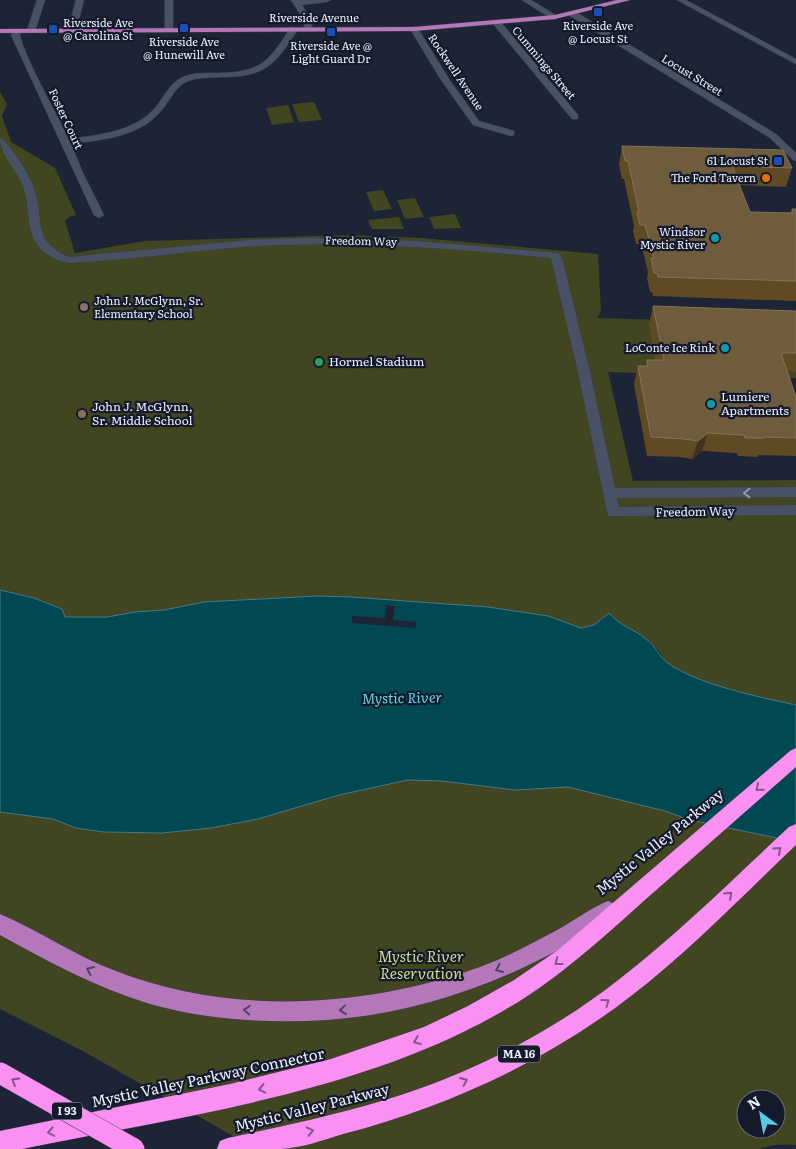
<svg xmlns="http://www.w3.org/2000/svg" width="796" height="1149" font-family="Literata,serif">
	<style>
		.green { fill: #424620; fill-rule: evenodd }
		.water { fill: #004952; stroke: #477b85 }
		.pier { fill: #1d2435 }
		.lines { fill: none; stroke-linecap: round; stroke-linejoin: round }
		.minor-casing { stroke: #393f4e; stroke-width: 1 }
		.major-casing { stroke: #393f4e; stroke-width: 1 }
		.highway-casing { stroke: #393f4e; stroke-width: 1 }
		.minor { fill: #495265; fill-rule: evenodd }
		.major { fill: #b377ba; fill-rule: evenodd }
		.highway { fill: #fa90f2; fill-rule: evenodd }
		.highway-bridge-casing { stroke: #393f4e; stroke-width: 22; stroke-linecap: butt }
		.highway-bridge { stroke: #fa90f2; stroke-width: 21 }
		.wall { fill: #5f4a24 }
		.shaded-wall { fill: #3e3321 }
		.building { fill: #6e5c3c; stroke: #82735a }
		.oneway { stroke: #929aa9 }
		.oneway2 { stroke: #87558e }
		.oneway3 { stroke: #543f64 }
		.transit-dot { fill: #1a4fb4; stroke: #141a2b; stroke-width: 2 }
		.food-dot { fill: #e8710a; stroke: #141a2b; stroke-width: 2 }
		.culture-dot { fill: #0f9aa8; stroke: #141a2b; stroke-width: 2 }
		.education-dot { fill: #8d6e63; stroke: #141a2b; stroke-width: 2 }
		.leisure-dot { fill: #2e9e5b; stroke: #141a2b; stroke-width: 2 }
		.labels { text-anchor: middle; stroke-width: 4.5; stroke-linejoin: round; paint-order: stroke }
		.far-street-label { font-size: 11px; fill: #ecf1fd; stroke: #141a2b }
		.far-poi-label { font-size: 11px; fill: #ecf1fd; stroke: #141a2b; text-anchor: end }
		.shield { fill: #141a2b; stroke: #abb0be; stroke-width: 1 }
		.shield-label { font-size: 11px; font-weight: bold; fill: #ecf1fd }
		.poi-label { font-size: 12px; fill: #ecf1fd; stroke: #141a2b; text-anchor: start }
		.street-label { font-size: 12px; fill: #ecf1fd; stroke: #141a2b }
		.water-label { font-size: 14px; font-style: italic; fill: #60dbed; stroke: #141a2b }
		.near-street-label { font-size: 15px; fill: #ecf1fd; stroke: #141a2b }
		.near-park-label { font-size: 15px; font-style: italic; fill: #d2dd86; stroke: #141a2b }
	</style>
	<rect width="100%" height="100%" fill="#1d2435"/>
	<path class="green" d="M0 92 7 104 2 116 11 142 55 168 76 215 69 217 65 221 75 253 145 241 349 235 421 238 598 254 601 311 597 318 796 324V378L608 372 633 481 796 480V705C758 697 702 686 669 664 663 660 662 655 658 650 654 645 647 641 643 638 631 629 619 625 609 613L594 625 581 628 548 616 488 607 351 597 318 596 204 602 164 610 135 612 107 617H65L61 608 34 598 0 590Z
		M314 102 322 120 299 122 292 104Z
		M288 105 294 122 272 125 266 108Z
		M383 190 392 209 374 211 366 192Z
		M415 198 424 217 405 219 397 200Z
		M455 214 461 228 434 229 429 217Z
		M399 217 404 229H372L368 220Z
		M408 780 442 781 515 790 568 787 665 811 690 820 796 842V1145C784 1144 771 1144 760 1149H256L81 1050 0 1009V812L53 819 76 828 104 832 162 833 211 828 258 819 339 795ZM746 1099H776V1129H746Z"/>
	<path class="water" d="M0 590 34 598 62 609 65 617H107L135 612 164 610 204 602 318 596 351 597 488 607 548 616 581 628 594 625 609 613C620 626 634 629 646 639 656 646 659 657 669 664 700 685 759 697 796 705V842L690 820 665 811 568 787 515 790 442 781 408 780 339 795 258 819 211 828 162 833 104 832 76 828 53 819 0 812Z"/>
	<path class="pier" d="M386 605 395 606 393 620 416 622V628L352 623V616L385 618Z"/>
	<g class="lines">
		<g class="minor-casing">
			<path id="minor" d="M37 0H45L35 31 31 33 27 31Z
				M76 0H84L76 31 72 33 68 31Z
				M165 0H173V30L169 32 165 30Z
				M291 0H331L327 2 302 5 313 22 311 29 307 31 303 29 305 22Z
				M522 0H531L559 17 552 19Z
				M677 0H686L796 59V64Z
				M570 12H576L776 134 796 153V161L793 160 770 138 570 16Z
				M494 21H500L578 115V119H572L494 25Z
				M291 27 298 29C276 64 266 77 222 77 211 78 198 77 188 81 175 86 169 103 160 112 139 137 101 140 71 144L83 173 104 215 99 218 94 215 11 35 13 29 20 31C17 44 61 122 69 139 98 135 133 132 154 109 163 99 169 84 181 78 193 72 207 73 219 73 262 72 269 61 291 27Z
				M411 27H417L449 79 479 121 514 131V135L511 136 473 125 441 80 410 29Z
				M0 138 3 139C15 154 28 171 34 189 45 221 31 241 69 257L249 240 310 238 415 241 558 253 562 258 590 372 615 488 796 487V497L617 498 619 507 796 505V515L608 516 578 372 551 258C459 249 367 242 275 245 206 248 137 260 68 263 55 260 43 254 36 243 26 227 30 204 23 186 17 170 0 155 0 138Z"/>
		</g>
		<g class="major-casing">
			<path id="major" d="M617 0H630L555 19 414 31 0 33V29L414 27 555 15Z
				M608 901 615 904 618 911 615 918C505 985 401 1025 270 1021 229 1020 187 1015 147 1003 95 987 47 961 0 935V914C40 931 75 956 116 971 231 1016 365 1008 480 967 507 957 533 943 559 929 575 920 591 908 608 901Z"/>
		</g>
		<g class="highway-casing">
			<path id="highway" d="M796 748V767C746 811 696 855 646 899 608 933 571 967 529 995 382 1091 191 1114 22 1149H0V1131L230 1084 331 1059 424 1027 468 1006 514 980 558 950 790 751Z
				M796 824V845C742 896 690 951 631 996 547 1061 447 1107 343 1134 324 1140 301 1148 281 1149 260 1149 238 1149 217 1149L220 1141 228 1138C287 1125 347 1113 404 1094 480 1069 554 1030 617 981 678 934 733 879 789 827Z"/>
		</g>
		<use href="#minor" class="minor"/>
		<use href="#major" class="major"/>
		<use href="#highway" class="highway"/>
		<g class="highway-bridge-casing">
			<path id="highway-bridge" d="M0 1073 134 1149"/>
		</g>
		<use href="#highway-bridge" class="highway-bridge"/>
	</g>
	<path class="wall" d="M622 146 792 168 786 187 739 185 750 212 790 213 792 209H796V301L653 296 652 292H650L647 278 648 272 641 244H636L633 231 634 226 624 179H622L619 165Z
		M653 306 796 311V372L787 371 796 397V456L759 455 758 457 738 456 737 453 702 451 692 459 679 457 647 456 634 384 638 366H645L647 360H655L649 324Z"/>
	<path class="shaded-wall" d="M708 433 702 451 692 459 698 441Z"/>
	<path class="building" d="M622 146 783 150 792 168 732 166 750 212 793 213 792 209H796V281L658 277 657 273H654L651 258H654L645 225H640L637 212H639L628 161H625Z
		M653 306 796 311V353H781L796 397V438L765 437V438H745L744 435 708 433 698 441 684 439 651 437 638 366H648L647 360H664Z"/>
	<defs><path id="oneway-chevron" d="M-2-3.5L2.5 0L-2 3.5" fill="none" stroke-width="1.6" stroke-linecap="round" stroke-linejoin="round" transform="scale(1.25)"/></defs>
	<use class="oneway" href="#oneway-chevron" transform="translate(747 493) rotate(180)"/>
	<g class="oneway2">
		<use href="#oneway-chevron" transform="translate(759 788) rotate(140)"/>
		<use href="#oneway-chevron" transform="translate(778 850) rotate(-42)"/>
		<use href="#oneway-chevron" transform="translate(729 895) rotate(-43)"/>
		<use href="#oneway-chevron" transform="translate(558 962) rotate(142)"/>
		<use href="#oneway-chevron" transform="translate(606 1002) rotate(-36)"/>
		<use href="#oneway-chevron" transform="translate(417 1041) rotate(158)"/>
		<use href="#oneway-chevron" transform="translate(15 1081) rotate(-150)"/>
		<use href="#oneway-chevron" transform="translate(464 1081) rotate(-24)"/>
		<use href="#oneway-chevron" transform="translate(262 1089) rotate(167)"/>
		<use href="#oneway-chevron" transform="translate(310 1131) rotate(-13)"/>
		<use href="#oneway-chevron" transform="translate(51 1132) rotate(169)"/>
	</g>
	<g class="oneway3">
		<use href="#oneway-chevron" transform="translate(499 969) rotate(156)"/>
		<use href="#oneway-chevron" transform="translate(90 970) rotate(-156)"/>
		<use href="#oneway-chevron" transform="translate(247 1010) rotate(-176)"/>
		<use href="#oneway-chevron" transform="translate(343 1010) rotate(174)"/>
	</g>
	<g class="transit-dot">
		<rect x="593" y="7" width="10" height="10" rx="2.5"/>
		<rect x="179" y="23" width="10" height="10" rx="2.5"/>
		<rect x="48" y="24" width="10" height="10" rx="2.5"/>
		<rect x="326" y="27" width="10" height="10" rx="2.5"/>
		<rect x="773" y="156" width="10" height="10" rx="2.5"/>
	</g>
	<circle class="food-dot" cx="766" cy="178" r="5"/>
	<g class="culture-dot">
		<circle cx="715" cy="238" r="5"/>
		<circle cx="725" cy="348" r="5"/>
		<circle cx="711" cy="404" r="5"/>
	</g>
	<g class="education-dot">
		<circle cx="84" cy="307" r="5"/>
		<circle cx="82" cy="414" r="5"/>
	</g>
	<circle class="leisure-dot" cx="319" cy="362" r="5"/>
	<g class="labels">
		<g class="far-street-label">
			<text x="314" y="22">Riverside Avenue</text>
			<text transform="translate(544 63) rotate(50)" y="4">Cummings Street</text>
			<text transform="translate(456 72) rotate(56)" y="4">Rockwell Avenue</text>
			<text transform="translate(692 75) rotate(31)" y="4">Locust Street</text>
			<text transform="translate(66 119) rotate(65)" y="4">Foster Court</text>
			<text transform="translate(361 241) rotate(1)" y="4">Freedom Way</text>
		</g>
		<g class="far-poi-label">
			<text x="63" y="27" text-anchor="start">Riverside Ave<tspan x="63" dy="13">@ Carolina St</tspan></text>
			<text x="598" y="30" text-anchor="middle">Riverside Ave<tspan x="598" dy="13">@ Locust St</tspan></text>
			<text x="184" y="46" text-anchor="middle">Riverside Ave<tspan x="184" dy="13">@ Hunewill Ave</tspan></text>
			<text x="331" y="50" text-anchor="middle">Riverside Ave @<tspan x="331" dy="13">Light Guard Dr</tspan></text>
			<text x="768" y="165">61 Locust St</text>
			<text x="756" y="182">The Ford Tavern</text>
			<text x="705" y="236">Windsor<tspan x="705" dy="13">Mystic River</tspan></text>
			<text x="94" y="305" text-anchor="start">John J. McGlynn, Sr.<tspan x="94" dy="13">Elementary School</tspan></text>
			<text x="715" y="352">LoConte Ice Rink</text>
		</g>
		<g class="shield">
			<rect x="498" y="1045.5" width="42" height="17" rx="4"/>
			<rect x="52" y="1102.5" width="30" height="17" rx="4"/>
		</g>
		<g class="shield-label">
			<text x="519" y="1058">MA 16</text>
			<text x="67" y="1115">I 93</text>
		</g>
		<g class="poi-label">
			<text x="329" y="366">Hormel Stadium</text>
			<text x="721" y="401">Lumiere<tspan x="721" dy="14">Apartments</tspan></text>
			<text x="92" y="411">John J. McGlynn,<tspan x="92" dy="14">Sr. Middle School</tspan></text>
		</g>
		<g class="street-label">
			<text transform="translate(695 512) rotate(-1)" y="4">Freedom Way</text>
		</g>
		<g class="water-label">
			<text transform="translate(402 698) rotate(-1)" y="5">Mystic River</text>
		</g>
		<g class="near-street-label">
			<text transform="translate(660 842) rotate(-39)" y="5">Mystic Valley Parkway</text>
			<text transform="translate(208 1078) rotate(-12)" y="5">Mystic Valley Parkway Connector</text>
			<text transform="translate(312 1108) rotate(-14)" y="5">Mystic Valley Parkway</text>
		</g>
		<g class="near-park-label">
			<text x="421" y="962">Mystic River<tspan x="421" dy="17">Reservation</tspan></text>
		</g>
	</g>
	<g transform="translate(761 1114) rotate(328)"><circle r="24" fill="#141a2b" stroke="#6a707f"/>
	<path d="M0-4L9 19L0 12L-9 19Z" fill="#58c9e3"/>
	<text y="-8" font-size="14" font-weight="bold" text-anchor="middle" fill="#ecf1fd">N</text>
	</g>
</svg>
